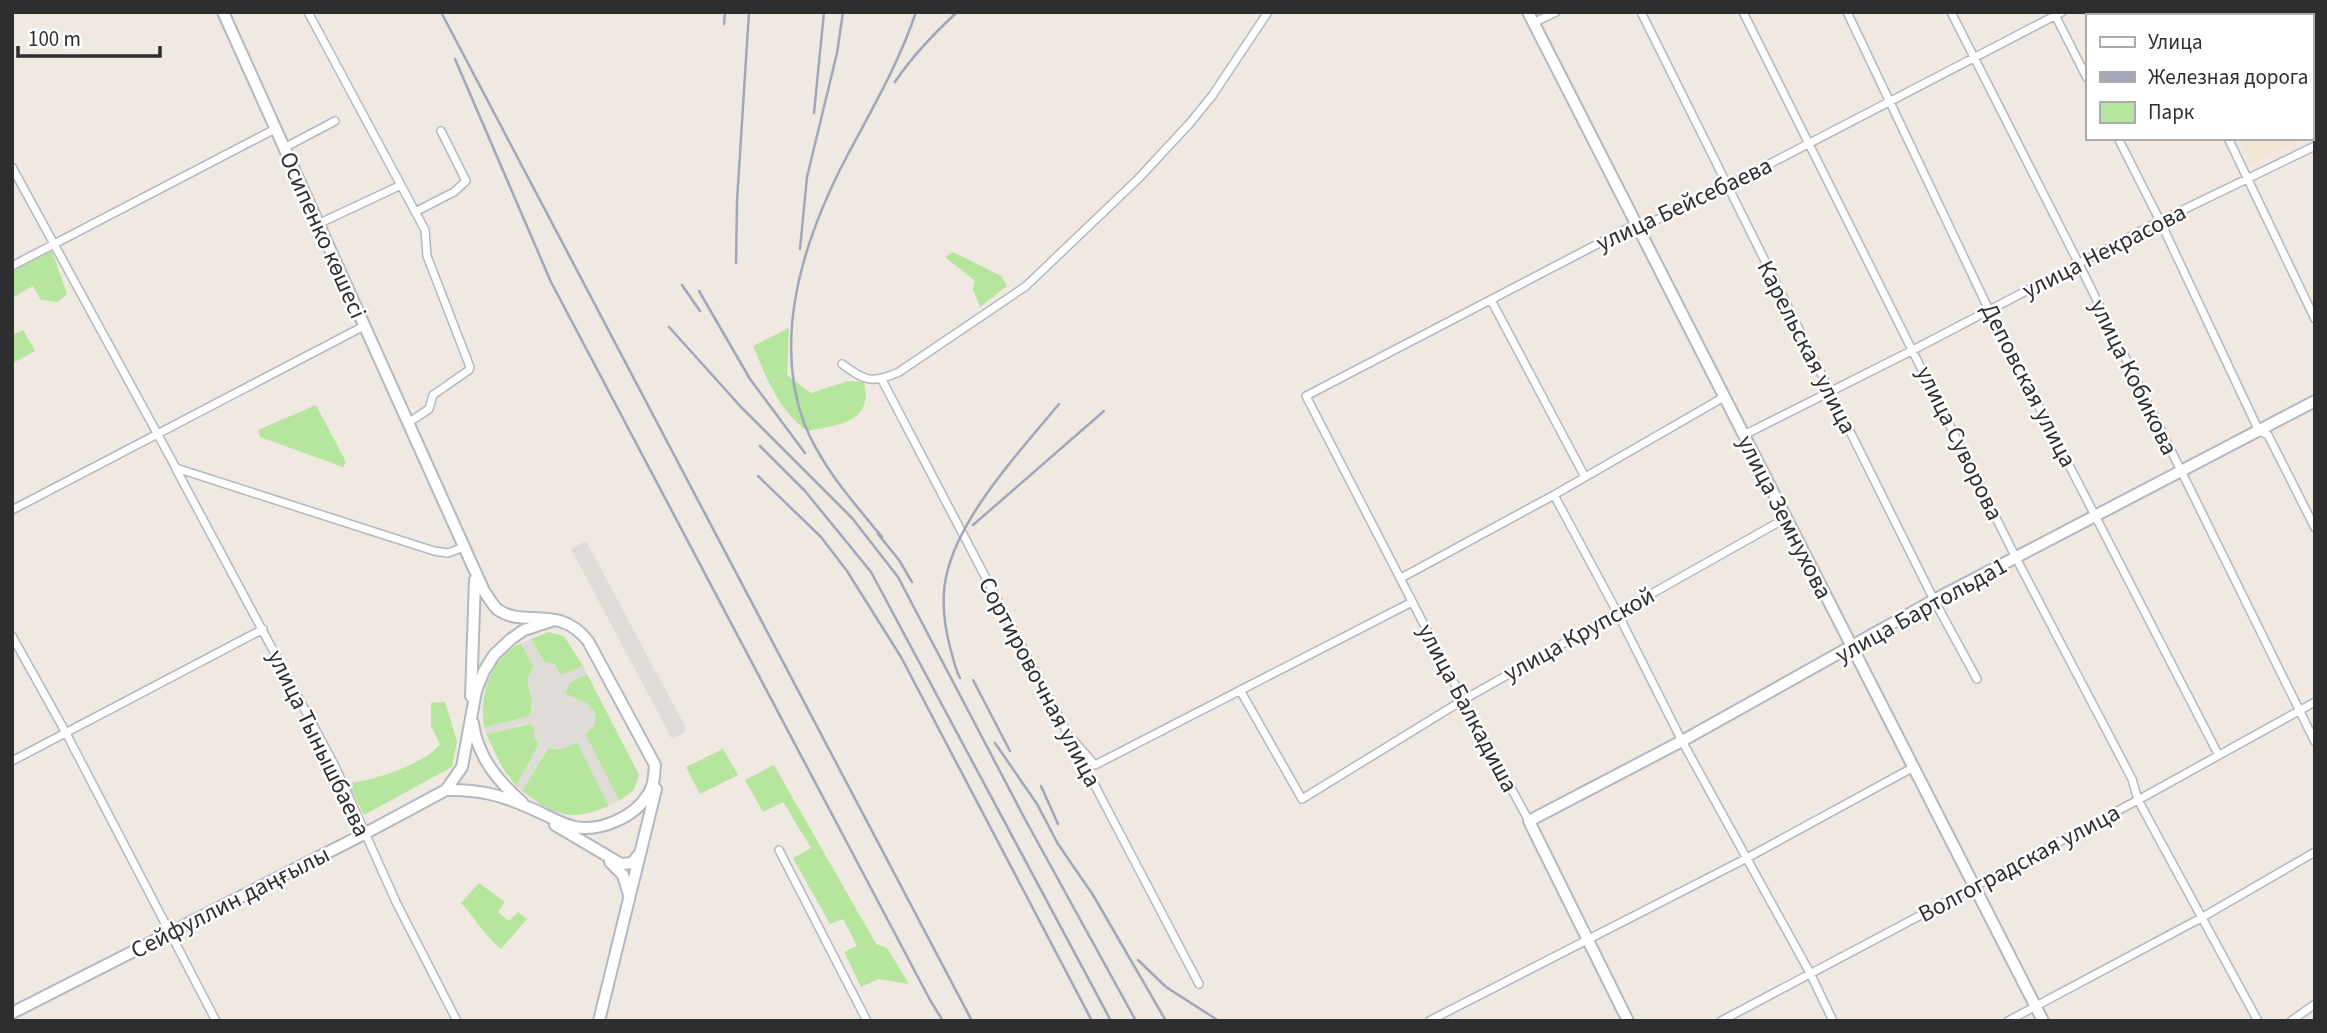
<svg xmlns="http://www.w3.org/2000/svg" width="2327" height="1033" font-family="'Source Sans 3',sans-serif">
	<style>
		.education { fill: #f0e6d1 }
		.green { fill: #b6e59e }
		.plaza { fill: #dfdcd8 }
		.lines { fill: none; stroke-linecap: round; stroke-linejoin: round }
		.street-casing { stroke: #b4b7c1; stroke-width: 10 }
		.secondary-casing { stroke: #b4b7c1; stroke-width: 14 }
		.street { stroke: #fff; stroke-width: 7 }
		.secondary { stroke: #fff; stroke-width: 10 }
		.rail { stroke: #a3a6b8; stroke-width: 2.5 }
		.labels { text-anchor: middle; stroke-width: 5; stroke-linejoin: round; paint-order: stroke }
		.street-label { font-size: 24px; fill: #2e2e2e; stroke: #fff }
	</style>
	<rect width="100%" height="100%" fill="#efe9e1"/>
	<path class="education" d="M2176 12H2315V132L2311 134V16H2178Z
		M2239 138H2303L2252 164Z"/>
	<path class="green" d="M52 251 67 294 58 302 41 300 33 286 12 298V271Z
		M953 252 1001 276 1007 286 980 307 973 289 975 281 945 257Z
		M789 328 787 375 811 393 848 381 864 382C874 423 838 425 807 431 778 409 767 379 753 346Z
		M23 330 35 351 13 363 12 335Z
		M316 405 346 462 343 467 260 437 258 430Z
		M549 632 564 636 583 666 561 676 544 662 531 639Z
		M521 643 534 667C519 686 539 695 529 717L484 727C479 695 490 658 521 643Z
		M587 674 639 775 634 790 619 801 585 734C610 710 585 705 565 693L569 683Z
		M445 702 457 741 452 767 364 815 348 783C369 783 429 762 440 744L431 726V703Z
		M530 724 535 728 539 744 516 786 502 767 486 734Z
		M577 741 609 806C571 822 554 816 522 791L548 748C559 751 567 748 577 741Z
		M723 749 738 775 700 794 686 767Z
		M774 765 876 944 887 948 909 984 879 979 861 987 844 952 857 946 843 919 830 924 793 858 811 848 783 802 763 812 745 780Z
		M479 883 505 902 498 912 509 921 518 912 527 919 501 949C484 935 476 919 461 903Z"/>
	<path class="plaza" d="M586 541 685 726V732L672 739 571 549Z
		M531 639 544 662 555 664 561 675 583 666 587 674 569 683 565 693 588 704 596 715 594 726 585 734 619 801 609 806 577 742 563 749 547 748 522 791 516 786 539 745 534 737V726L530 724 518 725 515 728 486 734 484 727 529 716 533 706 527 679 534 667 521 643Z"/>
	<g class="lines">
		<g class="street-casing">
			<path id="street" d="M308 12 425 230 427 256 470 367 469 370 433 395 429 409 408 423
				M1641 12 1934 600 1977 679
				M1743 12 2016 558 2132 779 2138 800 2258 1021
				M1847 12 1989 310 2218 754
				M1951 12 2079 264 2315 742
				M2162 12 2164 16
				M2054 13 2087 78
				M1533 23 1556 12
				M2118 138 2160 221 2259 431 2268 435 2315 528
				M2228 138 2315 319
				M284 148 335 121
				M12 167 176 468 434 551 448 553 464 547
				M415 212 454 192 466 181 441 131
				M318 224 399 186
				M12 266 275 129
				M1491 300 1585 477
				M842 364C865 381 872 384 899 372L1026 286 1138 179 1190 123 1212 96 1268 12
				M882 380 1199 984
				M1744 435 1913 350 2160 221 2315 146
				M176 469 335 766 396 902 457 1021
				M1554 495 1617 612 1682 741 1810 973 1833 1021
				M12 510 364 326
				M1401 578 1554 495 1724 397
				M12 636 66 733 216 1021
				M1240 690 1302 799 1463 700 1786 518
				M1074 741 1095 765 1412 602
				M12 761 263 629
				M1529 821 1463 700 1306 396 1636 224H1648L1727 186 2062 12
				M779 850 867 1021
				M1429 1021 1747 858 1912 768
				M1721 1021 2138 800 2315 702
				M2008 1021 2201 918 2315 852
				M2291 1021 2315 1004"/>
		</g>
		<g class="secondary-casing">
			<path id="secondary" d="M223 12 484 591C488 597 492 604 497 609 523 629 558 603 588 641L655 765C654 776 654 787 647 796 634 817 600 832 575 827 560 824 545 814 530 808 502 795 477 789 446 790
				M1528 12 2043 1021
				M471 696 475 580
				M473 723C477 756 497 781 522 802
				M555 825 621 864 632 863 641 852
				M610 862 623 875 629 895
				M12 1013 364 834 446 790 462 767 476 691 484 671 494 655 511 639 524 630 551 621
				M599 1021 656 789
				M1628 1021 1529 821 1682 741 1934 600 2315 401"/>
		</g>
		<use href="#street" class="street"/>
		<use href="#secondary" class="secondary"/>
		<path class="rail" d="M441 12 972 1021
			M724 24 725 12
			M455 59 551 282 930 1000 943 1021
			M895 82C913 55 934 34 957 12
			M814 113 824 12
			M800 249 807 177 837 53 843 12
			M736 263 737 201 749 12
			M682 285 700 311
			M699 291 750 379 805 453
			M669 327 741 407 852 518 898 577 1026 821 1136 1021
			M760 446 805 491 871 572 1111 1021
			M758 476 821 537 847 571 901 657 1092 1021
			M973 525 1104 411
			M878 534 899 560 912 582
			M882 537C853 502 821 466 804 423 772 335 805 236 847 156 872 109 899 63 916 12
			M960 678C955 669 953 658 950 647 944 624 941 597 947 573 961 514 1020 451 1059 404
			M973 680 1010 751
			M995 743 1037 804 1058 844 1093 895 1166 1021
			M1041 786 1058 824
			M1138 960 1166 987 1219 1021"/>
	</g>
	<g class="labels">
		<g class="street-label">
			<text transform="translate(1684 204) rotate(-25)" y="8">улица Бейсебаева</text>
			<text transform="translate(323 235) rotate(66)" y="8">Осипенко көшесі</text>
			<text transform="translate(2104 251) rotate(-27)" y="8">улица Некрасова</text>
			<text transform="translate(1807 347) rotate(63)" y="8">Карельская улица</text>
			<text transform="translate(2134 377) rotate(64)" y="8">улица Кобикова</text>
			<text transform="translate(2029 385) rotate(63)" y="8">Деповская улица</text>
			<text transform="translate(1960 443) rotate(64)" y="8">улица Суворова</text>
			<text transform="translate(1785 517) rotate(63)" y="8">улица Земнухова</text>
			<text transform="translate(1921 610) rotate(-29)" y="8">улица Бартольда1</text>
			<text transform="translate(1579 634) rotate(-29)" y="8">улица Крупской</text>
			<text transform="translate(1040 682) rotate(62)" y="8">Сортировочная улица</text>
			<text transform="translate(1468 708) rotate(62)" y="8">улица Балкадиша</text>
			<text transform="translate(319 743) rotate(64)" y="8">улица Тынышбаева</text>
			<text transform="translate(2019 863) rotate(-28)" y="8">Волгоградская улица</text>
			<text transform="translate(230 902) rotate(-27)" y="8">Сейфуллин даңғылы</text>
		</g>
	</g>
	<rect width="2327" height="1033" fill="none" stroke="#2e2e2e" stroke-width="28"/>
	<rect x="2086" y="14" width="228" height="126" fill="#ffffff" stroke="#ababab" stroke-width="2"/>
	<rect x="2100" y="37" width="35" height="10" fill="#ffffff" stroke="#ababab" stroke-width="2"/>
	<text x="2148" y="49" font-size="21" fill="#2e2e2e">Улица</text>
	<rect x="2100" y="72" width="35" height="10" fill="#a3a6b8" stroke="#ababab" stroke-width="2"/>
	<text x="2148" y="84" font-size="21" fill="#2e2e2e">Железная дорога</text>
	<rect x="2100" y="102" width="35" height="21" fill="#b6e59e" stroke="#ababab" stroke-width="2"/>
	<text x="2148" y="119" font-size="21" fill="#2e2e2e">Парк</text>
	<path d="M18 46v10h142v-10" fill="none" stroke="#2e2e2e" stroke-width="3.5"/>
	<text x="28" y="46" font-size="21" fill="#2e2e2e" stroke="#ffffff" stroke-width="5" paint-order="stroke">100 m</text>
</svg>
